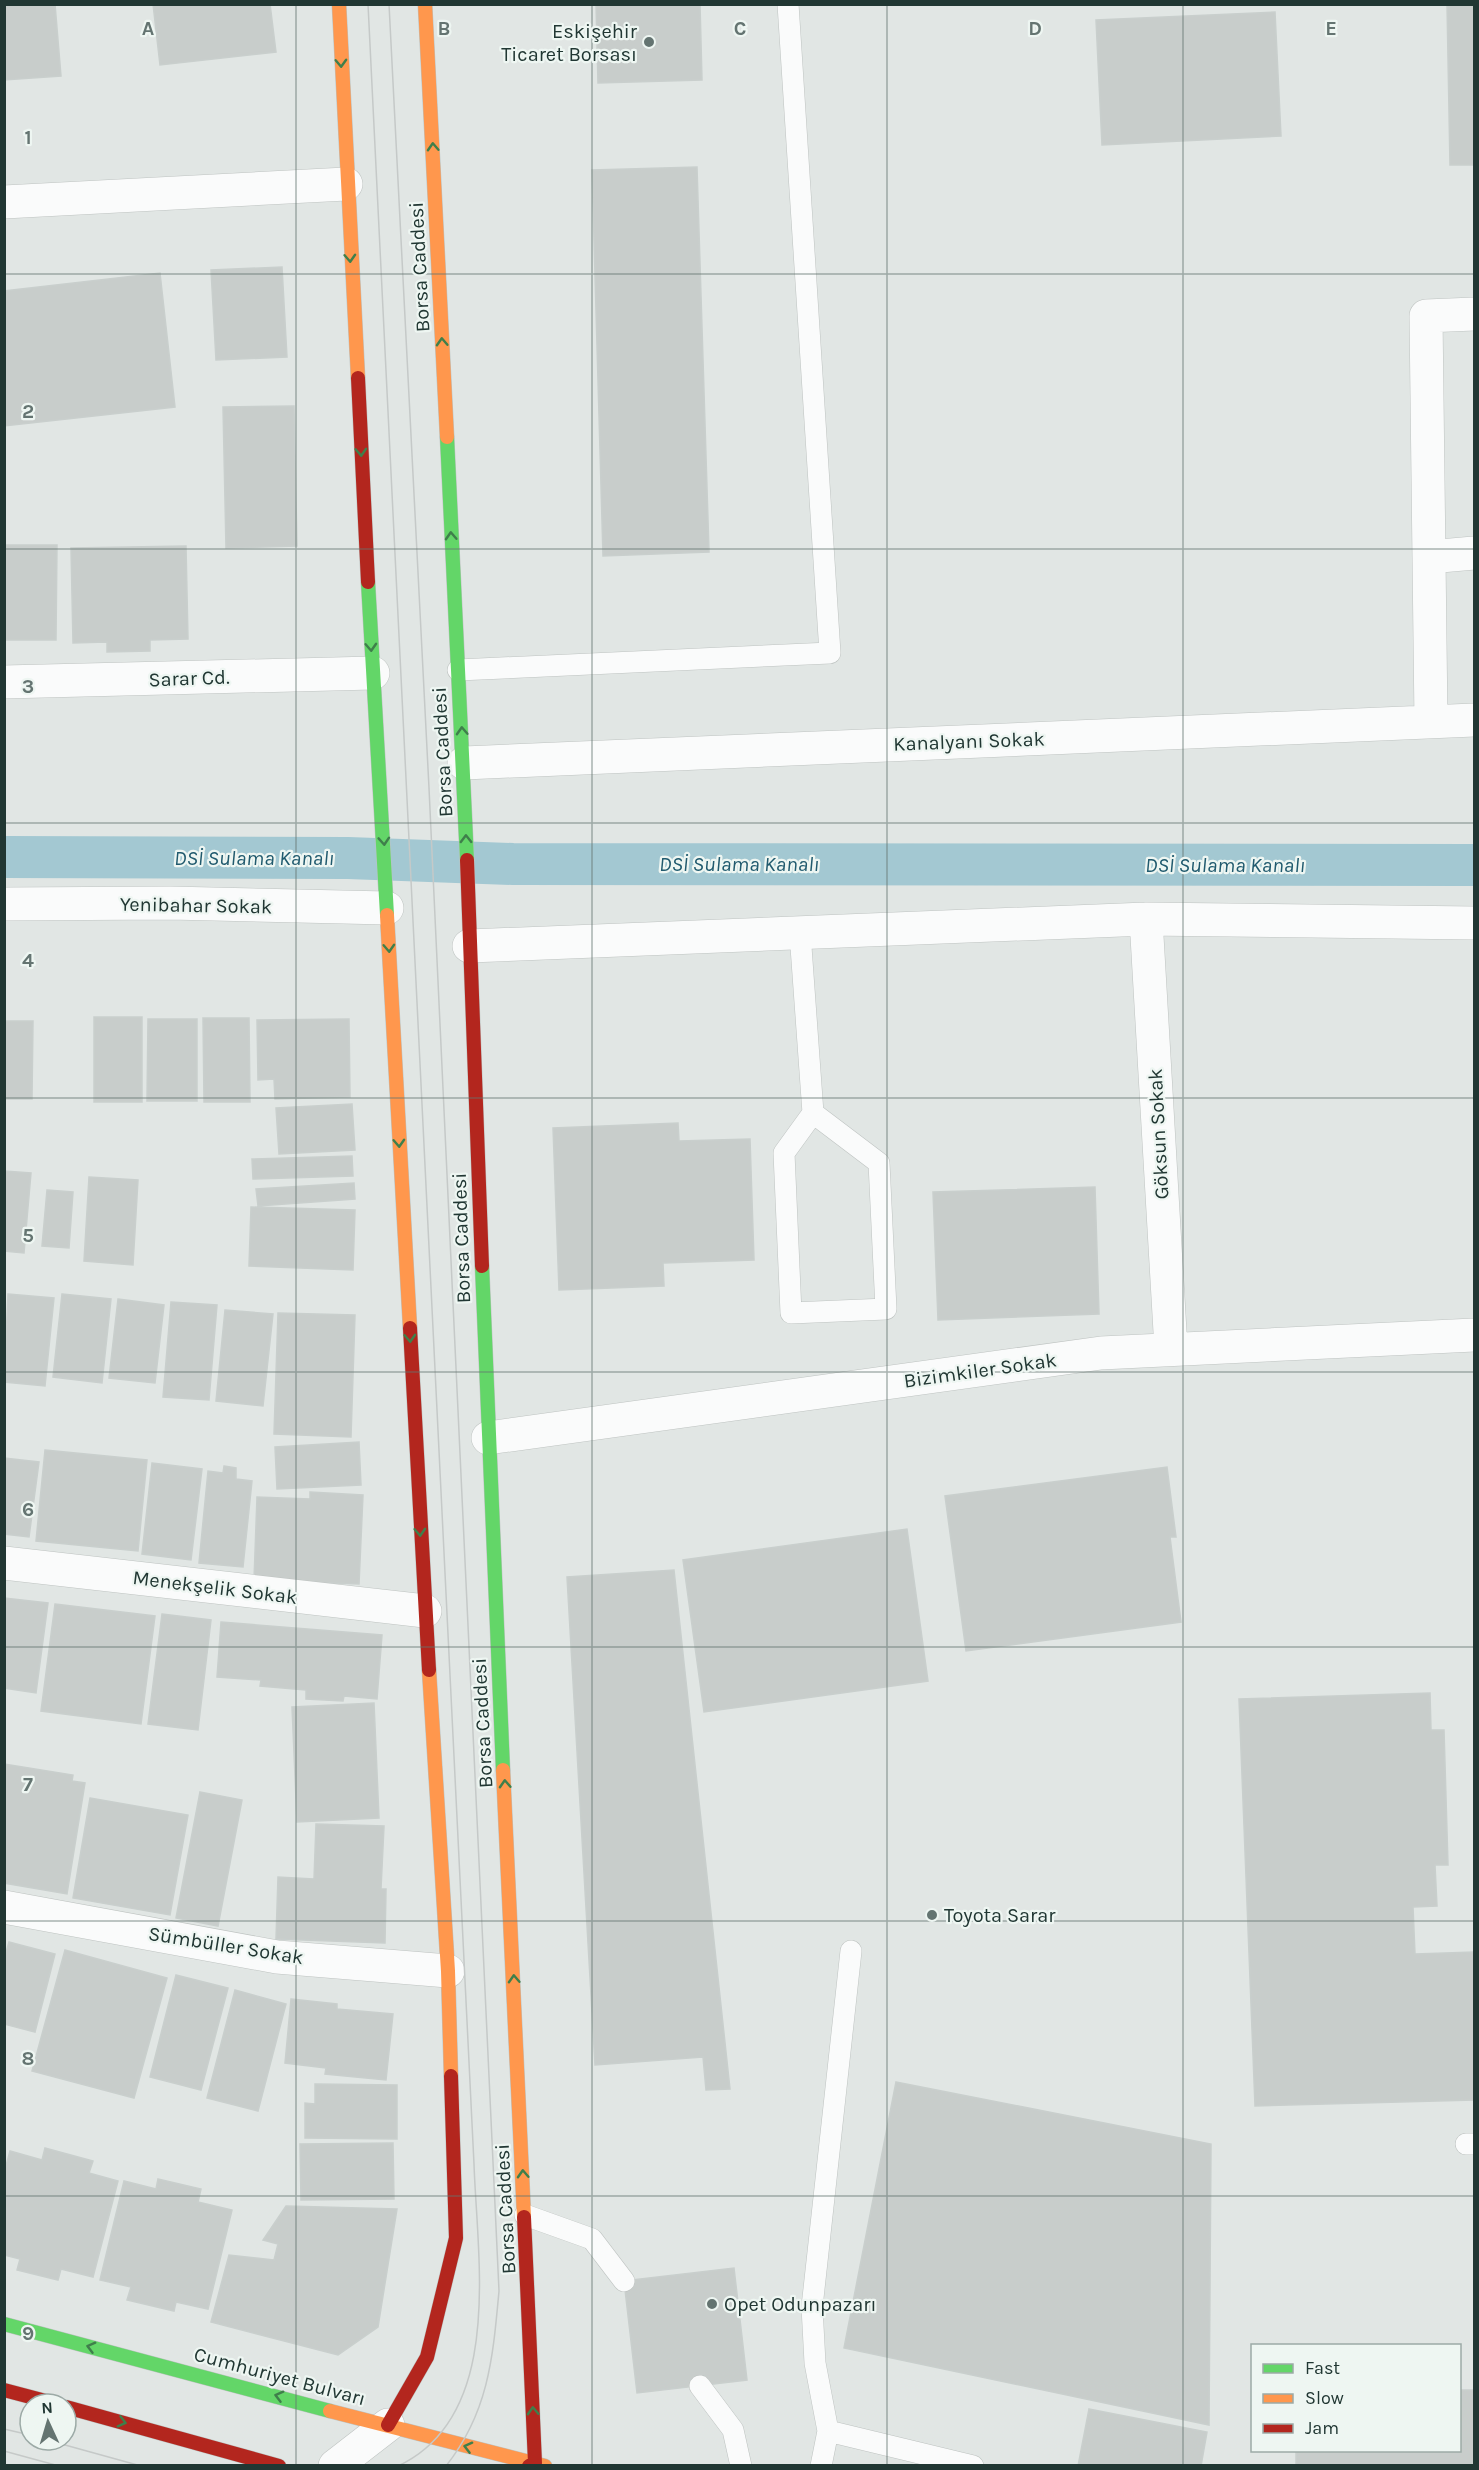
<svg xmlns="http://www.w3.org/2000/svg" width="1479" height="2470" font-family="Karla,sans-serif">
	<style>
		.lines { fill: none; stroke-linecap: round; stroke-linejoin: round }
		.canal { stroke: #a3c8d2; stroke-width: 42 }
		.building { fill: #c8cdcb; stroke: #c9cfcd; stroke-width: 1.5 }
		.lane-casing { stroke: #bec3c1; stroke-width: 22 }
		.street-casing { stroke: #bec3c1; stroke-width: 34 }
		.fast-casing { stroke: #bdc3c1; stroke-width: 15 }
		.slow-casing { stroke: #bdc3c1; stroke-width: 15 }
		.jam-casing { stroke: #bdc3c1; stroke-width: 15 }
		.lane { stroke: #fafbfb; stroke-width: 21 }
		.street { stroke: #fafbfb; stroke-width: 33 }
		.fast { stroke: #63d668; stroke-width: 14 }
		.slow { stroke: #ff974d; stroke-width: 14 }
		.jam { stroke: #b3261e; stroke-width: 14 }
		.tram { stroke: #c5c9c8; stroke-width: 1.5 }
		.oneway { stroke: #3f7f4b }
		.grid { fill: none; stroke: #647471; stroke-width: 1.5; stroke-opacity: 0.55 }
		.poi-dot { fill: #647471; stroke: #eef6f2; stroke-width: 2 }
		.labels { text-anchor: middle; stroke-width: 4.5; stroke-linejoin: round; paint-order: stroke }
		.poi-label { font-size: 20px; fill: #213733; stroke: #eef6f2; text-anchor: start }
		.street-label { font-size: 20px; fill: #213733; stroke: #eef6f2 }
		.water-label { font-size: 21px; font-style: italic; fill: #205a6e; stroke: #eef6f2 }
		.grid-label { font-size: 20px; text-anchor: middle; font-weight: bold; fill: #647471; stroke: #eef6f2; stroke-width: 4.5; stroke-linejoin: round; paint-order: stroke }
	</style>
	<rect width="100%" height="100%" fill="#e1e6e4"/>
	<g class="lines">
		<path class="canal" d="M4 857 348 858 513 864 1474 865"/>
	</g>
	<path class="building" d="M4 4H55L61 76 4 80Z
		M153 4H270L276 52 160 65Z
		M596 4H700L702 80 598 83Z
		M1447 4H1474V165H1450Z
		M1275 12 1281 136 1102 145 1096 20Z
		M697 167 709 552 603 556 592 170Z
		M282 267 287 357 216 360 211 270Z
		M160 273 175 407 4 426V291Z
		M294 406 297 546 226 548 223 407Z
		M4 545H57L56 640H4Z
		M186 546 188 639 150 640V651L107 652V642L73 643 71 548Z
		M94 1017H142V1102H94Z
		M203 1018H249L250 1102H204Z
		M148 1019H197V1101H147Z
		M349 1019 350 1097 275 1099 274 1079 258 1080 257 1020Z
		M4 1021H33L32 1099H4Z
		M352 1104 355 1150 279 1154 276 1108Z
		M678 1123 679 1141 750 1139 754 1260 663 1263 664 1286 559 1290 553 1128Z
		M352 1156 353 1176 253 1179 252 1159Z
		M4 1171 31 1173 24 1253 4 1251Z
		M89 1177 138 1180 133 1265 84 1261Z
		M354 1183 355 1199 258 1206 256 1189Z
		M1095 1187 1099 1314 938 1320 933 1192Z
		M47 1190 73 1192 69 1248 42 1246Z
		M251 1207 355 1210 353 1270 249 1266Z
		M8 1294 54 1298 45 1386 4 1382Z
		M62 1294 111 1299 102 1383 53 1377Z
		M118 1299 164 1305 155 1383 109 1378Z
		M171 1302 217 1305 209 1400 163 1397Z
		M225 1310 273 1314 263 1406 216 1401Z
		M278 1313 355 1315 351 1437 274 1434Z
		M359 1442 361 1485 277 1489 275 1447Z
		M45 1450 147 1460 138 1551 36 1541Z
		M4 1458 39 1462 29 1537 4 1534Z
		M152 1463 202 1469 191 1560 142 1554Z
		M224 1466 236 1468V1479L252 1481 243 1567 199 1563 208 1471 223 1473Z
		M1167 1467 1176 1537H1170L1181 1622 966 1651 945 1496Z
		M310 1492 363 1495 359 1584 254 1580 257 1497 310 1499Z
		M907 1529 928 1681 704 1712 683 1560Z
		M674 1570 730 2089 706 2090 703 2057 595 2065 567 1577Z
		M4 1598 48 1603 36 1693 4 1688Z
		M55 1604 155 1616 141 1724 41 1711Z
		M162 1614 211 1620 198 1730 148 1724Z
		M221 1622 382 1635 377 1699 344 1696 343 1701 306 1699V1690L260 1686 261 1680 217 1677Z
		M1430 1693 1431 1730H1444L1448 1865H1435L1437 1906 1413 1907 1415 1954 1474 1952V2100L1255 2106 1239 1699Z
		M374 1703 379 1818 297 1822 292 1707Z
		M4 1764 73 1775 72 1781 85 1783 67 1894 4 1883Z
		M200 1792 242 1800 218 1926 176 1918Z
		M90 1798 188 1815 170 1915 73 1898Z
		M316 1824 384 1826 381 1889H386L385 1943 276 1939 278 1877 314 1879Z
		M9 1942 55 1954 35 2032 4 2024V1959Z
		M65 1950 167 1978 134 2098 32 2071Z
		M176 1975 228 1988 201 2090 150 2077Z
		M235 1990 286 2004 258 2111 207 2098Z
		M291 1999 337 2004V2009L393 2014 386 2080 325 2074 326 2068 285 2063Z
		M896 2082 1211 2144 1209 2425 844 2348Z
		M315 2084 397 2085V2139L305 2138V2103L315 2104Z
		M393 2143 394 2199 301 2200 300 2144Z
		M45 2148 93 2161 89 2173 118 2181 93 2277 61 2269 58 2280 17 2270 20 2259 4 2255V2173L10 2151 42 2160Z
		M158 2179 201 2189 198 2202 232 2210 208 2309 176 2302 174 2311 127 2300 131 2287 100 2280 124 2181 156 2189Z
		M286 2206 397 2209 378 2327 338 2355 211 2322 229 2255 274 2260 278 2244 263 2240Z
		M734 2268 747 2380 637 2393 624 2281Z
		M1460 2390H1474V2466H1296V2450H1460Z
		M1089 2409 1207 2432 1201 2466H1078Z"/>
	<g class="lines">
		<g class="lane-casing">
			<path id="lane" d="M458 670 830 653 788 4
				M800 933 813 1113 784 1153 791 1313 886 1309 879 1163 813 1113
				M1466 2144H1474
				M525 2215 592 2239 624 2281
				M700 2386 733 2430 741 2466
				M828 2431 815 2363 812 2307 851 1951
				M821 2466 828 2431 973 2466"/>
		</g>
		<g class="street-casing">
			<path id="street" d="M4 202 346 184
				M1429 557 1474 553
				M4 682 373 673
				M1431 721 1426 316 1474 314
				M464 763 1474 720
				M4 904 170 903 387 908
				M1146 919 1171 1349
				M469 946 1146 919 1474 923
				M488 1438 1101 1353 1474 1335
				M4 1563 425 1611
				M4 1907 277 1957 448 1971
				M335 2466 388 2425"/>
		</g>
		<g class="fast-casing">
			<path id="fast" d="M447 437 467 860
				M368 582 387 915
				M482 1266 503 1770
				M4 2324 330 2411"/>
		</g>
		<g class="slow-casing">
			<path id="slow" d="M339 4 358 378
				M425 4 447 437
				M387 915 410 1328
				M429 1670 448 1971 451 2076
				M503 1770 524 2217
				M330 2411 545 2466"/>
		</g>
		<g class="jam-casing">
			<path id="jam" d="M358 378 368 582
				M467 860 482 1266
				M410 1328 429 1670
				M524 2217 535 2463 529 2466
				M4 2390 57 2404
				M66 2407 279 2466
				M388 2425 427 2357 456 2238 451 2076"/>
		</g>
		<use href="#lane" class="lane"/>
		<use href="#street" class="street"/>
		<use href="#fast" class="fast"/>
		<use href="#slow" class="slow"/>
		<use href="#jam" class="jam"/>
		<path class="tram" d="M368 4C401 724 436 1444 474 2164 477 2258 505 2416 398 2466
			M389 4 429 788 499 2291C493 2356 489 2412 446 2466
			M4 2429 30 2435
			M47 2440 141 2466
			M4 2451 59 2466"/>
	</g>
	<defs><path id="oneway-chevron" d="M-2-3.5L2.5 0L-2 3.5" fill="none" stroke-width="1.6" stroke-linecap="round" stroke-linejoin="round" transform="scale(1.5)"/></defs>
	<g class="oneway">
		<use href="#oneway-chevron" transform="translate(341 63) rotate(88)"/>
		<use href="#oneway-chevron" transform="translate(433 147) rotate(-93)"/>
		<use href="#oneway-chevron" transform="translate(350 258) rotate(87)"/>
		<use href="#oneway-chevron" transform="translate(442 342) rotate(-93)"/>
		<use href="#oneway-chevron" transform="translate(361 452) rotate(87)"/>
		<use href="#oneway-chevron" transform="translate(451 536) rotate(-93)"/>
		<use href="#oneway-chevron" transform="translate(371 647) rotate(87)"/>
		<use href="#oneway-chevron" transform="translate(462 731) rotate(-93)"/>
		<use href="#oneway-chevron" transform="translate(466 839) rotate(-91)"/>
		<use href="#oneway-chevron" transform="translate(384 841) rotate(86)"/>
		<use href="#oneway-chevron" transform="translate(389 948) rotate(87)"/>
		<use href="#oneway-chevron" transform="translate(399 1143) rotate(87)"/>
		<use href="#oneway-chevron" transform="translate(410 1338) rotate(87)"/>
		<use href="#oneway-chevron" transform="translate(420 1532) rotate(87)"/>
		<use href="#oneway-chevron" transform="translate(505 1784) rotate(-93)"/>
		<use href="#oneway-chevron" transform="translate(514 1979) rotate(-93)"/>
		<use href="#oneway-chevron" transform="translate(523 2174) rotate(-93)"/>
		<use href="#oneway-chevron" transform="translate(91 2347) rotate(-165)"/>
		<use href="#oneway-chevron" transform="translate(279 2396) rotate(-165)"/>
		<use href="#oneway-chevron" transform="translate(533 2411) rotate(-92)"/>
		<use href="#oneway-chevron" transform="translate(122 2422) rotate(15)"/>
		<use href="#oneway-chevron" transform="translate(468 2447) rotate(-166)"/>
	</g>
	<path class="grid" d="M296 4V2466M592 4V2466M887 4V2466M1183 4V2466M4 274H1474M4 549H1474M4 823H1474M4 1098H1474M4 1372H1474M4 1647H1474M4 1921H1474M4 2196H1474"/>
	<g class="poi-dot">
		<circle cx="649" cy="42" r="6"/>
		<circle cx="932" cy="1915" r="6"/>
		<circle cx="712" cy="2304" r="6"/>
	</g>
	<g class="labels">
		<g class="poi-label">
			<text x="637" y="38" text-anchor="end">Eskişehir<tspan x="637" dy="23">Ticaret Borsası</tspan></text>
			<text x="944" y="1922">Toyota Sarar</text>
			<text x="724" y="2311">Opet Odunpazarı</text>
		</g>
		<g class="street-label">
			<text transform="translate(419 267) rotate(-93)" y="7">Borsa Caddesi</text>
			<text transform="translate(189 678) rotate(-2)" y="7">Sarar Cd.</text>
			<text transform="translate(969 741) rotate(-2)" y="7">Kanalyanı Sokak</text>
			<text transform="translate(442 752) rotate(-93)" y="7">Borsa Caddesi</text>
			<text transform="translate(196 905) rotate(1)" y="7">Yenibahar Sokak</text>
			<text transform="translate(1158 1134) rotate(-93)" y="7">Göksun Sokak</text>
			<text transform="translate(461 1238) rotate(-92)" y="7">Borsa Caddesi</text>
			<text transform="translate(980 1370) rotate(-8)" y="7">Bizimkiler Sokak</text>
			<text transform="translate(215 1587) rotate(7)" y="7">Menekşelik Sokak</text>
			<text transform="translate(482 1723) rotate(-93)" y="7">Borsa Caddesi</text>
			<text transform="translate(226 1945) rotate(9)" y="7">Sümbüller Sokak</text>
			<text transform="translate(505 2209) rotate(-93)" y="7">Borsa Caddesi</text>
			<text transform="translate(280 2376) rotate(15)" y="7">Cumhuriyet Bulvarı</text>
		</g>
		<g class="water-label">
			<text x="254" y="865">DSİ Sulama Kanalı</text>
			<text x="739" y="871">DSİ Sulama Kanalı</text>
			<text x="1225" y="872">DSİ Sulama Kanalı</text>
		</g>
	</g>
	<g class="grid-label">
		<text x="148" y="35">A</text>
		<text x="444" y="35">B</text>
		<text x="740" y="35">C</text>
		<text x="1035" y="35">D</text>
		<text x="1331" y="35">E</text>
		<text x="28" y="144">1</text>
		<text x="28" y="418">2</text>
		<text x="28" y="693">3</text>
		<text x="28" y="967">4</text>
		<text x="28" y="1242">5</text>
		<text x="28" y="1516">6</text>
		<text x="28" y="1791">7</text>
		<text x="28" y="2065">8</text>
		<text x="28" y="2340">9</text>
	</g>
	<rect width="1479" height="2470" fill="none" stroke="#213733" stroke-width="12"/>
	<rect x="1251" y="2344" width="210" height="108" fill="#eef6f2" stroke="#9caaa6" stroke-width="1.5"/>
	<rect x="1263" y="2364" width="30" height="9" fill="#63d668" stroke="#9caaa6" stroke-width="1.5"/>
	<text x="1305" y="2374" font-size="18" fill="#213733">Fast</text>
	<rect x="1263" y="2394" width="30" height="9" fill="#ff974d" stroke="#9caaa6" stroke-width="1.5"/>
	<text x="1305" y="2404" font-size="18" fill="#213733">Slow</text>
	<rect x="1263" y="2424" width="30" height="9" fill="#b3261e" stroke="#9caaa6" stroke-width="1.5"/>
	<text x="1305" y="2434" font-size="18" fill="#213733">Jam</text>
	<g transform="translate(48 2422) rotate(356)"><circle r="28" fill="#eef6f2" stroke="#9caaa6" stroke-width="1.5"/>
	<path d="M0-4.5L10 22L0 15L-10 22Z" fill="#647471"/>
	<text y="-9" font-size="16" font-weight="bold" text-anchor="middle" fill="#213733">N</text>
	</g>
</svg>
